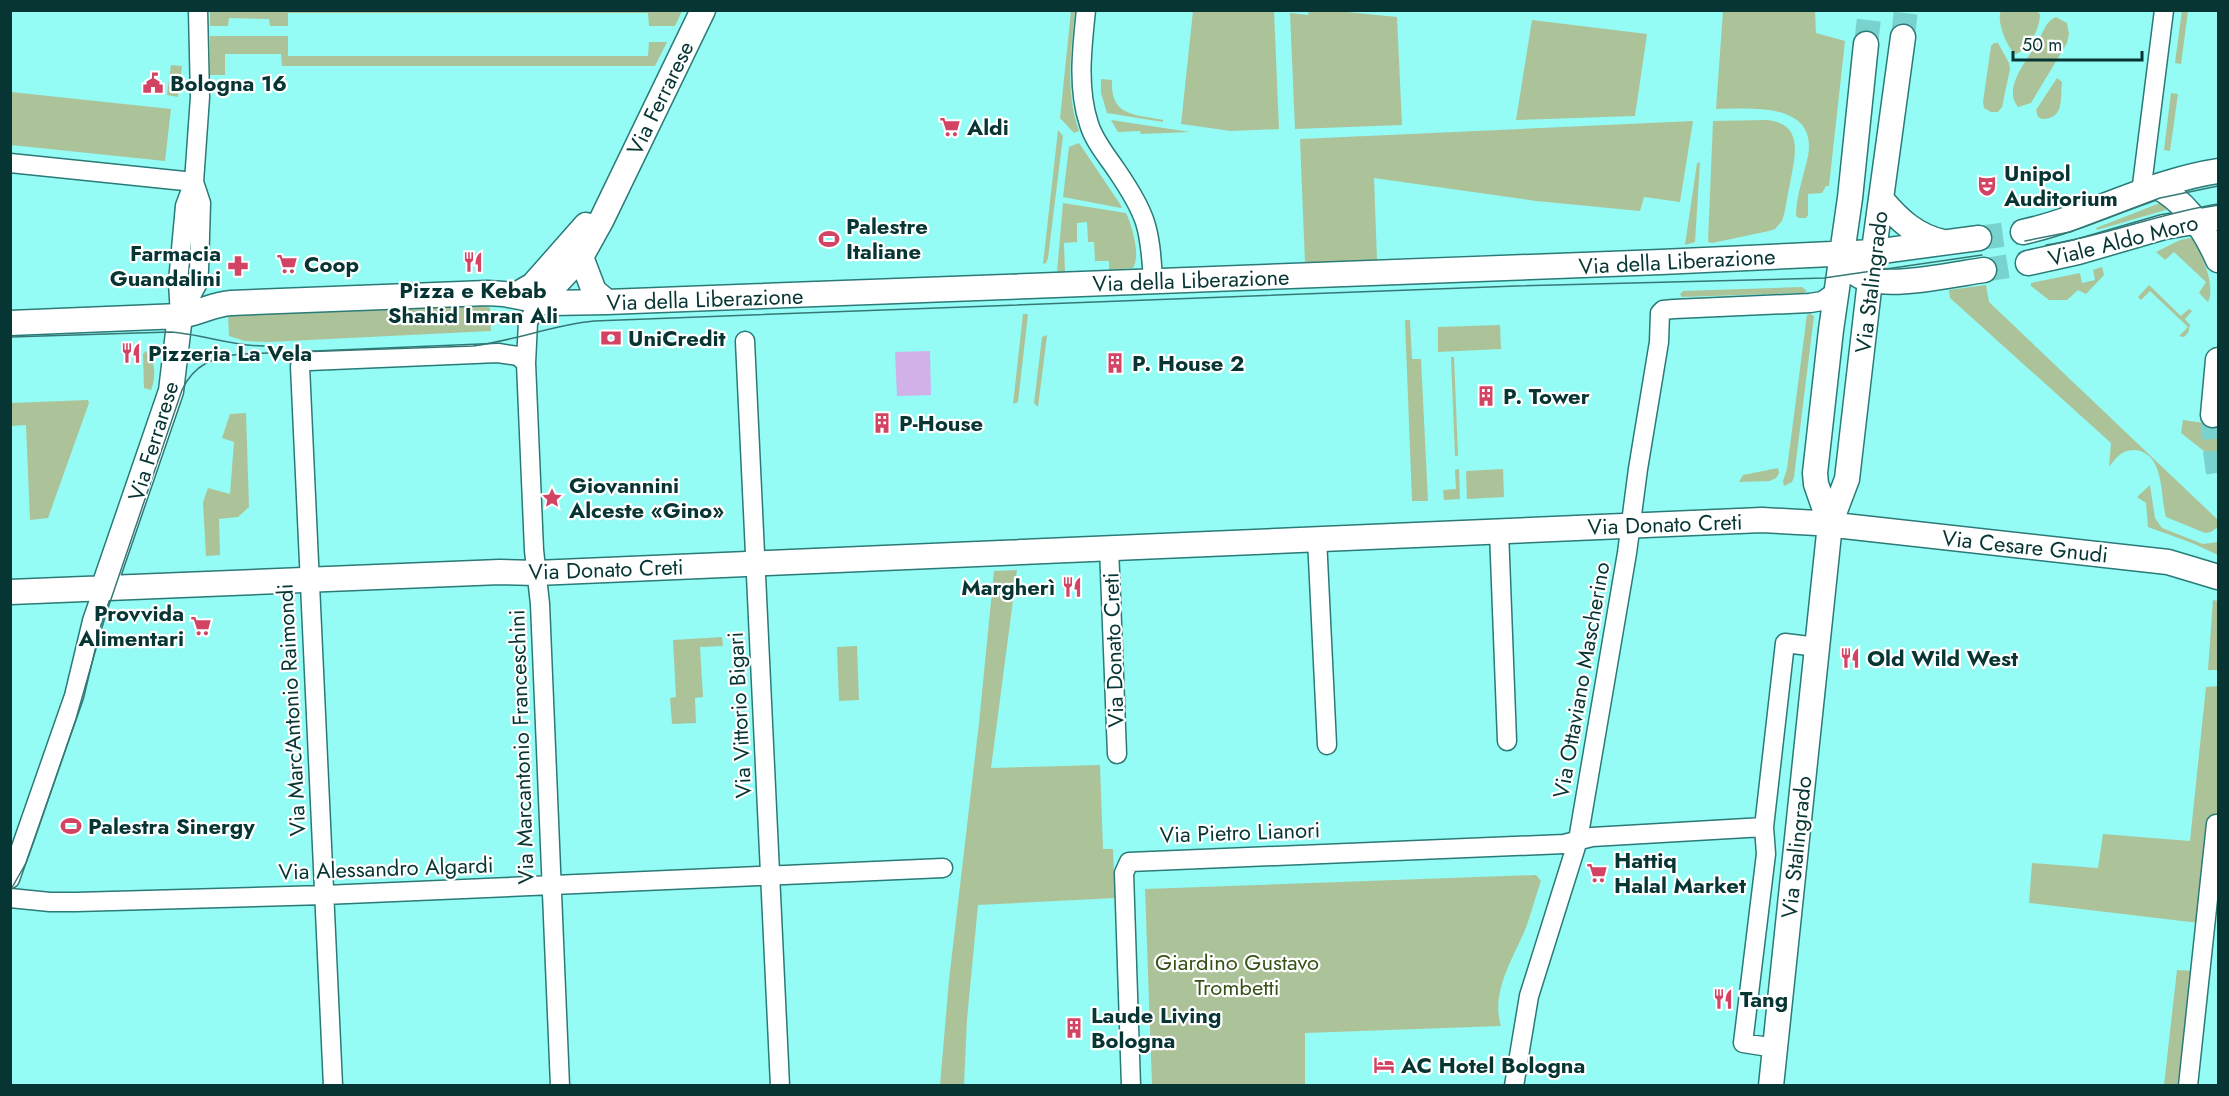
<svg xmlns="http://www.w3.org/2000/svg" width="2229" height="1096" font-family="Jost,sans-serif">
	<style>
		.green { fill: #acc399 }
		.water { fill: #d2b1e9 }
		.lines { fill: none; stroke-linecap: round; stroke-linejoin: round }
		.major-tunnel { stroke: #78d3ce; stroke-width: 24; stroke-dasharray: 24 12; stroke-linecap: butt }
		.minor-casing { stroke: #2a7a77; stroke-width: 21 }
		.major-casing { stroke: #2a7a77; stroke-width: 27 }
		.minor { stroke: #fff; stroke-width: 18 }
		.major { stroke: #fff; stroke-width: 24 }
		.tram { stroke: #367875; stroke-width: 1.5 }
		.labels { text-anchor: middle; stroke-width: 4.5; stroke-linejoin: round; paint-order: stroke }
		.poi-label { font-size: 22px; font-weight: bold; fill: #063534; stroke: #fff; text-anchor: start }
		.street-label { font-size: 22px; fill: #063534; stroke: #fff }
		.park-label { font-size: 22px; fill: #355115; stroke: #fff }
	</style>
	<rect width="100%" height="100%" fill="#95fbf5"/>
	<path class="green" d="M2182 10 2188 11 2181 64 2175 63Z
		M210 11V10L682 11 675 26H649L648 13H288V26H270L269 19 229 18 228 26H210Z
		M1071 11H1075C1071 52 1065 91 1079 131L1074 133 1060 118Z
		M1193 11H1274L1279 129 1231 131 1181 124Z
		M1337 11 1397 17 1402 125 1295 129 1290 13 1308 15 1309 11Z
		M1723 11H1815L1816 33 1845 41 1829 186H1826L1822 193 1808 194V215L1806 218H1799L1796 216C1796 196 1804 175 1808 156 1818 101 1749 109 1716 109Z
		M2001 11H2036L2040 14C2040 28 2030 48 2016 54 2007 49 1996 20 2001 11Z
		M2056 17 2067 23 2069 34 2067 43 2031 103 2018 107C2002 88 2028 59 2037 43 2043 34 2045 21 2056 17Z
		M1532 20 1647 34 1635 116 1516 120Z
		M210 36H288V56H648L649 42H667L655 66H282L281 54H225V75H210Z
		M1994 43H1998L2009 63 2010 69 2002 107 1998 112H1991L1984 108 1983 102 1991 46Z
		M171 65 182 66 178 97 167 95Z
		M2057 78 2062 82C2060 99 2065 119 2042 119L2038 117 2036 110Z
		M1101 79 1112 80C1110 117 1135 114 1163 120V122L1107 113 1101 93Z
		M11 92 171 109 165 161 11 145Z
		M2171 93 2178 94 2170 151 2164 150Z
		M1111 120 1190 132 1141 134 1140 131 1118 132Z
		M1767 120C1806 124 1794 159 1790 184 1787 196 1786 210 1782 221L1775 229 1769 231 1712 243 1708 242 1713 121Z
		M1693 121 1680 202 1644 197 1640 211 1536 201 1374 178 1377 260 1305 263 1300 139Z
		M1058 130 1063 136 1048 258 1046 263 1043 264Z
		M1079 143 1122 207 1121 208 1063 197 1069 147Z
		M1700 162 1695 242 1685 245 1697 163Z
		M1063 203 1126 213C1132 226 1141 255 1133 268L1109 270V261H1095L1094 242H1088L1087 222 1077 223V242L1064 243 1065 272H1057Z
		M2160 203 2169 209 2097 230 2096 228Z
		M2191 238C2202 251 2216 287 2208 302L2199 293 2206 282 2174 252 2165 260 2156 252 2180 240Z
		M2102 267 2104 275 2086 294 2078 290 2067 300H2049L2031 286V283L2080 273 2082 283 2095 280 2093 270Z
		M1986 285 1989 302 2218 520V527L2211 532 2205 533 2166 517C2160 496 2165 453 2135 450 2122 449 2116 458 2109 467L2111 443 1950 298 1949 290Z
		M2149 285 2181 316 2189 309 2192 311 2185 319 2190 325 2188 333 2184 337 2179 336 2188 327 2150 291 2141 300 2138 297Z
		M1802 287 1807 291 1803 293 1682 297 1680 294 1683 291Z
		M481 304 490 308 491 331 268 342 245 341 229 336 228 315Z
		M1023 314H1028L1018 402 1013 404Z
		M1810 314 1814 316 1794 477 1792 482 1784 486 1783 481 1787 469 1806 322 1807 315Z
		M1405 320H1410L1412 359H1421L1428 501H1412Z
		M1500 325 1501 349 1438 352V327Z
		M1047 335 1038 407 1034 403 1042 337Z
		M146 351C156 361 156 378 151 390L144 388 143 354Z
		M1451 357H1454L1458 456H1455Z
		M88 400 89 403 48 518 30 520 26 425 11 426V403Z
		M246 413 249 507 238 517 219 519 220 555 206 556 203 502 208 488 230 494 234 442 222 438 230 414Z
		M2183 420 2218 425V462L2181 433Z
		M1778 468 1779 473 1776 478 1770 481 1739 482 1743 475Z
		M1459 469 1460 499 1444 500 1443 490 1456 489 1455 470Z
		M1503 469 1504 497 1467 499 1466 471Z
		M2150 485 2155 518 2162 528 2203 544 2218 542V555L2192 543 2148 527 2146 503 2137 497Z
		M1017 570 991 768 1100 765 1103 849H1113L1115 898 978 905 967 1019 964 1085H940L949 980 979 723 994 571Z
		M2213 600 2218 601V915L2211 914 2205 973H2210L2197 1085H2164L2177 970 2194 971 2199 923 2029 903 2032 863 2098 868 2103 834 2190 841 2206 687 2218 686V670H2208Z
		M722 637 723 646 700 647 703 697 695 698 696 723 672 724 670 698 676 697 673 640Z
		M857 646 859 700 839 701 837 647Z
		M1536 875 1541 881C1536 895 1532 910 1527 925 1515 956 1490 991 1501 1026L1305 1033V1085H1152L1145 889Z"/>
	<path class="water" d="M930 351 931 395 897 396 895 352Z"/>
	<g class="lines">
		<path class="major-tunnel" d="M1903 37 1906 10
			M1866 44 1870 10
			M1979 238 2023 232
			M1984 270 2028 263
			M2213 415 2215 451 2218 473"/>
		<g class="minor-casing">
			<path id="minor" d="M1086 10C1082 48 1077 88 1089 124 1094 141 1107 156 1117 171 1147 215 1150 228 1153 281
				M10 163 194 182
				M2141 193 2164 10
				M539 302 528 322 526 363 534 550 540 604 560 1086
				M180 316 178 282 185 206 194 182 200 97 198 10
				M180 316 198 283 199 270 201 203 194 182
				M745 341 780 1086
				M1499 531 1507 741
				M1317 538 1327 745
				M1109 547 1117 754
				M10 879 74 696 92 621 103 589
				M10 898 50 902H76L324 895 943 868
				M1775 1048 1743 1043 1766 854 1764 827 1785 643 1817 647
				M333 1086 300 366 304 361H309L498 353 518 356 526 363
				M1131 1086 1124 873 1129 862 1564 844 1592 837 1764 827
				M1514 1086 1529 996 1578 840 1627 553 1638 469 1659 342 1660 313 1663 310 1674 309 1810 303 1822 301 1837 291
				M2188 1086 2216 824"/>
		</g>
		<g class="major-casing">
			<path id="major" d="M2158 187C2187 203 2205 230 2218 260
				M1882 200C1899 220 1916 236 1943 242
				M2023 232C2090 217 2151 181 2218 171
				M581 257 594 291 607 302
				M2028 263 2078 252 2164 227 2218 218
				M1858 275C1881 291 1955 274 1984 270
				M521 292 533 285 586 225
				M539 302 581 257 601 221 703 10
				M10 323 180 316C197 314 213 304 231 303L487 293 504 294 550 303 607 302 1661 262 1874 252 1979 238
				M2213 415 2218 360
				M1830 524 1816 484 1815 473 1831 330 1850 198 1866 44
				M103 589 171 391 180 316
				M10 592 500 572 536 573 1762 520 1817 523 2168 562 2218 577
				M1771 1086 1830 524 1847 479 1871 272 1903 37"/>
		</g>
		<use href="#minor" class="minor"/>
		<use href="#major" class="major"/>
		<path class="tram" d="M2025 241 2070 232 2160 198 2218 186
			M2046 245C2105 236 2160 213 2218 204
			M10 337 170 332C202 334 232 346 264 346
			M10 891 26 863 35 838 76 719 105 617 182 390C194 364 215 356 242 354L473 346C514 341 552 325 594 321L1516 286 1824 278 1982 255"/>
	</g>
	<defs>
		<g id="civic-bare" transform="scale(1.62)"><path d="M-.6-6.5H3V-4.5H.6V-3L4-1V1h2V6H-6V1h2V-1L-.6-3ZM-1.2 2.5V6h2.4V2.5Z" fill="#d34364" stroke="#fff" stroke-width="2.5" paint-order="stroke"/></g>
		<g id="supermarket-bare" transform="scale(1.62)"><path d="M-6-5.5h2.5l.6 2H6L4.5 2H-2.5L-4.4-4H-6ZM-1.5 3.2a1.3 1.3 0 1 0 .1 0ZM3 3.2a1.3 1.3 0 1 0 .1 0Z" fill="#d34364" stroke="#fff" stroke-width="2.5" paint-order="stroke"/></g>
		<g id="theatre-bare" transform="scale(1.62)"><path d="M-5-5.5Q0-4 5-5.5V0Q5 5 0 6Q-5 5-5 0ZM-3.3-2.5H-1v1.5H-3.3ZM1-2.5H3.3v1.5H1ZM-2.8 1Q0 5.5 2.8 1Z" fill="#d34364" stroke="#fff" stroke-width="2.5" paint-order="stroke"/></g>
		<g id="stadium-bare" transform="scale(1.62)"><path d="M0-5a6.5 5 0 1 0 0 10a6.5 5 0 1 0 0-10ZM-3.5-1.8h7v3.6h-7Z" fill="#d34364" stroke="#fff" stroke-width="2.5" paint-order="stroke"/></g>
		<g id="restaurant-bare" transform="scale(1.62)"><path d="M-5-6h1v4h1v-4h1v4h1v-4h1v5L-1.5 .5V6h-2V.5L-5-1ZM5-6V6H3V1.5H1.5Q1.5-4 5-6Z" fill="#d34364" stroke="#fff" stroke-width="2.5" paint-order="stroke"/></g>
		<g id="pharmacy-bare" transform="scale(1.62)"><path d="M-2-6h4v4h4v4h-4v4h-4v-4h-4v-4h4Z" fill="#d34364" stroke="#fff" stroke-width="2.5" paint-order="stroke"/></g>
		<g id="bank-bare" transform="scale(1.62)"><path d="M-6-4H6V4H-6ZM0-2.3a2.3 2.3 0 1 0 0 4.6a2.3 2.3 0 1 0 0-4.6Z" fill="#d34364" stroke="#fff" stroke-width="2.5" paint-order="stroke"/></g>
		<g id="building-bare" transform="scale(1.62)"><path d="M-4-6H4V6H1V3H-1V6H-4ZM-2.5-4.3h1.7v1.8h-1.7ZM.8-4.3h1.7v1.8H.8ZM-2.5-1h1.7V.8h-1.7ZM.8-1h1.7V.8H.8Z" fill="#d34364" stroke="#fff" stroke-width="2.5" paint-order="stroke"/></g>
		<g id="sight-bare" transform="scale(1.62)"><path d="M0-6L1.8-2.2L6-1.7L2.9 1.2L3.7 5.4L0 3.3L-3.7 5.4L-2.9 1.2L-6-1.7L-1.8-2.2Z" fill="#d34364" stroke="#fff" stroke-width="2.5" paint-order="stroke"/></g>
		<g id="hotel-bare" transform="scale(1.62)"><path d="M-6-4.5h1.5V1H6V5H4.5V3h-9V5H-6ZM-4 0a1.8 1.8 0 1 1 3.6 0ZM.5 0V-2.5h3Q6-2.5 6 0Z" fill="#d34364" stroke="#fff" stroke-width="2.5" paint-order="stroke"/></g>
	</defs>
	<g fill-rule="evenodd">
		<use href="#civic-bare" x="153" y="83"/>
		<use href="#supermarket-bare" x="950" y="127"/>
		<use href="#theatre-bare" x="1987" y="186"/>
		<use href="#stadium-bare" x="829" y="239"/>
		<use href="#restaurant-bare" x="473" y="262"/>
		<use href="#supermarket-bare" x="287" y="264"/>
		<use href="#pharmacy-bare" x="238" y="266"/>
		<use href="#bank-bare" x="611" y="338"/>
		<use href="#restaurant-bare" x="131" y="353"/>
		<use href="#building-bare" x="1115" y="363"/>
		<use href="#building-bare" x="1486" y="396"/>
		<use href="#building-bare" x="882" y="423"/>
		<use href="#sight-bare" x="552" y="498"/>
		<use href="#restaurant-bare" x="1072" y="587"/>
		<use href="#supermarket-bare" x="201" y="626"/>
		<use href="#restaurant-bare" x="1850" y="658"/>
		<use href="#stadium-bare" x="71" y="826"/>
		<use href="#supermarket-bare" x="1597" y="873"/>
		<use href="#restaurant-bare" x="1723" y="999"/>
		<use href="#building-bare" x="1074" y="1028"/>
		<use href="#hotel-bare" x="1384" y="1065"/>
	</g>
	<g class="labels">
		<g class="poi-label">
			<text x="170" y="91">Bologna 16</text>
			<text x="967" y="135">Aldi</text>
			<text x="2004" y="181">Unipol<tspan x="2004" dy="25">Auditorium</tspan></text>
			<text x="846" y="234">Palestre<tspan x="846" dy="25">Italiane</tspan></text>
			<text x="221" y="261" text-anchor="end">Farmacia<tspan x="221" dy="25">Guandalini</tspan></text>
			<text x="304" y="272">Coop</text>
			<text x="473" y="298" text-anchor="middle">Pizza e Kebab<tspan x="473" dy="25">Shahid Imran Ali</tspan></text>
			<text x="628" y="346">UniCredit</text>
			<text x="148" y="361">Pizzeria La Vela</text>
			<text x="1132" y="371">P. House 2</text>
			<text x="1503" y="404">P. Tower</text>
			<text x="899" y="431">P-House</text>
			<text x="569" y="493">Giovannini<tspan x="569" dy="25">Alceste «Gino»</tspan></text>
			<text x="1055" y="595" text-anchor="end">Margherì</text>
			<text x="184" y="621" text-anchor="end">Provvida<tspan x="184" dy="25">Alimentari</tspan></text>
			<text x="1867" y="666">Old Wild West</text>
			<text x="88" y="834">Palestra Sinergy</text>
			<text x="1614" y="868">Hattiq<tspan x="1614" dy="25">Halal Market</tspan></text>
			<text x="1740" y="1007">Tang</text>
			<text x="1091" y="1023">Laude Living<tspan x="1091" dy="25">Bologna</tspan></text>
			<text x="1401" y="1073">AC Hotel Bologna</text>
		</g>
		<g class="street-label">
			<text transform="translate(660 98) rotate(-64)" y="8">Via Ferrarese</text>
			<text transform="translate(2123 240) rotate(-14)" y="8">Viale Aldo Moro</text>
			<text transform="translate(1677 261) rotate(-3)" y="8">Via della Liberazione</text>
			<text transform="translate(1191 280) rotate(-2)" y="8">Via della Liberazione</text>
			<text transform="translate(1871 282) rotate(-83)" y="8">Via Stalingrado</text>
			<text transform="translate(705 299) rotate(-2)" y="8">Via della Liberazione</text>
			<text transform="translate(153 441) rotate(-73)" y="8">Via Ferrarese</text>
			<text transform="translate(1665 524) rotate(-2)" y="8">Via Donato Creti</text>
			<text transform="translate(2025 546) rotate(6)" y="8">Via Cesare Gnudi</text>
			<text transform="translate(606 569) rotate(-2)" y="8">Via Donato Creti</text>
			<text transform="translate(1113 650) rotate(-92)" y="8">Via Donato Creti</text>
			<text transform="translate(1581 680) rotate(-80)" y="8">Via Ottaviano Mascherino</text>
			<text transform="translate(291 710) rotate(-93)" y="8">Via Marc'Antonio Raimondi</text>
			<text transform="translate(739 715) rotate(-93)" y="8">Via Vittorio Bigari</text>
			<text transform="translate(521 747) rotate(-92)" y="8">Via Marcantonio Franceschini</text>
			<text transform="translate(1240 832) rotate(-2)" y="8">Via Pietro Lianori</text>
			<text transform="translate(1796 847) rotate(-84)" y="8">Via Stalingrado</text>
			<text transform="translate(386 868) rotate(-2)" y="8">Via Alessandro Algardi</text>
		</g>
		<g class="park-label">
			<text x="1237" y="970">Giardino Gustavo<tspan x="1237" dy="25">Trombetti</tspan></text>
		</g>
	</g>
	<rect width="2229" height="1096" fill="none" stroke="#063534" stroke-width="24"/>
	<path d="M2013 51v9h129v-9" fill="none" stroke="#063534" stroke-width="3"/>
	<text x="2022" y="51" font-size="18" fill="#063534" stroke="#ffffff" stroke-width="4.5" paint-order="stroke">50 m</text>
</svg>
